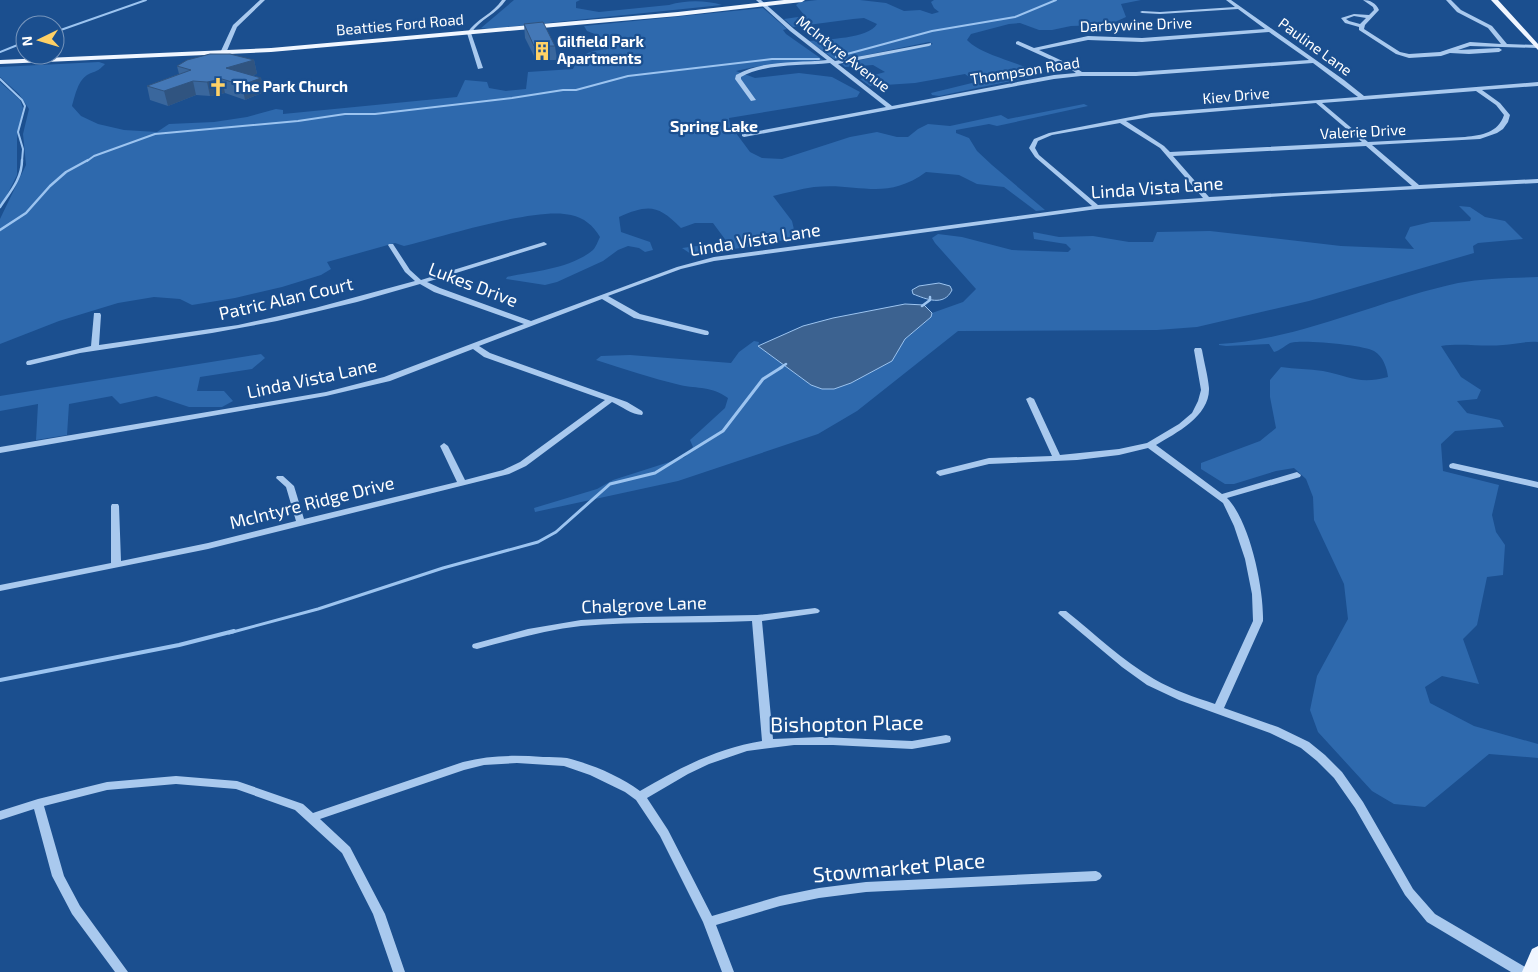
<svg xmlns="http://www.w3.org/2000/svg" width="1538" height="972" font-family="'Exo 2',sans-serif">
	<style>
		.green { fill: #2e69ad }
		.water { fill: #3c6290; stroke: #9cc4f0 }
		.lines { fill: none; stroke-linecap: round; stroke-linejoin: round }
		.stream-far3 { stroke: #9cc4f0; stroke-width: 2 }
		.stream-far2 { stroke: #9cc4f0; stroke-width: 2.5 }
		.stream-far1 { stroke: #9cc4f0; stroke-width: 3 }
		.stream { stroke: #9cc4f0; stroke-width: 4 }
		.minor { fill: #a9c9ee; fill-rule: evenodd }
		.major { fill: #f0f6ff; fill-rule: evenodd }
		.wall { fill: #3a679d }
		.shaded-wall { fill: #305480 }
		.building { fill: #4478b7; stroke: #305480 }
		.labels { text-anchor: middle; stroke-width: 4.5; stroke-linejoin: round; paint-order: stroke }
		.far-street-label { font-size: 15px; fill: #fff; stroke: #1b4f8f }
		.far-poi-label { font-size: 15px; font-weight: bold; fill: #fff; stroke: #1b4f8f; text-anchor: start }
		.far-neighbourhood-label { font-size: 16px; font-weight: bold; fill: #fff; stroke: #1b4f8f }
		.street-label { font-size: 18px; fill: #fff; stroke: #1b4f8f }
		.near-street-label { font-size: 21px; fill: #fff; stroke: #1b4f8f }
	</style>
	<rect width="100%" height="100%" fill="#1b4f8f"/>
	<path class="green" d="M514 0H580L576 2V8L599 12 669 5C686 0 705 0 722 5L489 29 481 28Z
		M817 0H860L886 3 904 11 920 10 932 14 939 12 934 8 931 2 934 0H1141L1121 4 1126 17 1115 22 1099 25 1071 26 1052 30H1039L1020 23 1009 24 971 34 967 40C981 55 1016 61 1035 72V76L939 96 932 95 931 93 976 82 965 74 915 83 870 86 860 79 885 72 873 65 845 67 842 64 933 44 929 42 842 60 834 59 809 41C826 39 868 39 877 24L864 18 853 19 793 27 784 19 805 16 796 5 800 2Z
		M763 8 787 29 783 30 786 34 823 60 754 67 736 71 755 78 799 73 832 77 860 92 857 97 729 118 730 125 750 152 762 158 782 159 850 137 877 132 897 137H908L918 129 928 124 950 126 1001 115 1008 119 1084 104 1088 106 997 126 989 124 956 130V133L969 138 977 151 992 165 1045 210 1036 211 1004 187 977 184 959 175 926 172C885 202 858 182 814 187 800 189 786 193 773 196L792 221 796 238 694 256 682 248 727 242 713 223H695L681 228C658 205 649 204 619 217L621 232 650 242 653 250 645 252 639 248 628 246 618 250 603 261 557 282 545 285 506 279 507 277C534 271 570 269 593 250 596 247 598 241 600 237 593 225 584 218 571 215 538 206 441 237 404 246L395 243 327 262 331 269 321 275 282 287 235 298 192 305 180 299 154 297 118 303 59 321 0 344V219L26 165 23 134 29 109 19 94 0 77V67L99 62 105 64C97 72 98 70 89 74 78 79 75 96 72 106L81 116 98 124 124 130 157 132 169 124 214 122 247 117 276 109 283 110V114L457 97 465 80 487 82 489 88 506 91 526 89 528 72 573 69C581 52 591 51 607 49L600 36 587 31 584 26Z
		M0 82 20 100 23 108 17 138V175L0 209Z
		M1459 206 1470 207 1485 217 1505 221 1523 239 1478 243 1473 246 1474 253 1309 301 1197 327 1157 330 958 331 857 411 818 434 678 481 535 512 534 508 597 489 613 480 685 457 693 447 690 440 725 408 728 398C712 386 698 389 680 385 651 378 624 369 596 360L601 356 630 355 731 363 739 352 754 341 759 342 758 346 811 385 822 389H833L851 383 892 361 905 339 931 317 932 313 963 302 976 289 935 243 932 238 938 234 962 237 1012 250 1068 252 1071 249 1066 244 1034 239 1033 232 1059 237 1093 236 1129 242H1153L1157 232 1210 231 1341 246 1414 249 1405 238 1410 227 1431 222 1470 221 1471 218Z
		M1538 277V342C1526 341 1515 344 1503 345 1483 347 1462 343 1441 346L1461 377 1481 390 1477 399 1457 401 1467 413 1500 420 1504 427 1455 431 1441 444 1443 471 1499 485 1492 515 1496 532 1505 545 1503 575 1487 577 1477 625 1463 639 1479 684 1442 676 1425 687 1430 703 1474 726 1538 744V758L1489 754 1425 807 1394 804 1372 791 1318 732 1310 710 1317 676 1348 619 1344 584 1314 520 1313 497 1306 479 1294 468 1276 471 1234 484H1225L1201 469V463L1260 441 1276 428 1270 397V380L1281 367C1295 369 1309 369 1323 371 1350 376 1358 385 1388 377 1387 368 1383 356 1374 351 1365 345 1300 339 1290 343 1284 346 1281 350 1274 352L1269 344 1226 346 1219 345V344C1300 340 1379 300 1458 283 1484 278 1512 278 1538 277Z
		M261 354 265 358 252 369 200 377 197 391H224L233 401 222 407H189L156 396 120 404 112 396 69 404 67 435 36 440 38 404 0 411V396Z"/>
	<path class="water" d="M939 283 950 286 952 290C944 307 926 299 913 294L912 290 919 286Z
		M905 304 924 305 932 313 931 317 905 339 892 361 851 383 834 389H822L811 385 758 346 803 326 833 318Z"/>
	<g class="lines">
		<path class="stream-far3" d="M55 32 146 0
			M0 52 25 42
			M836 57 932 31 1015 17 1056 0
			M0 79 22 100 25 106 18 132 23 149 22 161
			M87 161 94 156 155 134 298 121 345 114H375L512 98 563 90H576L628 76 772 59H819"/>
		<path class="stream-far2" d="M0 207C10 192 22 179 22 160
			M0 230 26 213 50 186 66 172 88 160
			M922 306 930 300V297
			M780 368 786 364"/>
		<path class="stream-far1" d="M229 633 318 609 443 568 538 542 556 532 610 484 655 473 723 431 763 379 782 367"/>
		<path class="stream" d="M0 680 179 645 234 631"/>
		<path class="minor" d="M260 0H265L237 27 226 53 221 54 220 53 233 25Z
			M502 0H506C497 14 480 19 471 33L483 68 478 69 467 33C476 19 493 14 502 0Z
			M756 0H761L794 29 835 61 931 43V45L929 46 838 64 892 106 1054 75 1076 73 1069 68 1016 44V42L1018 41 1034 48 1088 36 1142 38 1265 29 1238 9 1160 14 1142 13 1140 12 1142 11 1160 12 1235 7 1226 0H1231L1344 80 1364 96 1538 82V86L1482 90 1500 103 1510 115 1508 122 1503 129 1497 133 1480 139 1372 145 1419 185 1538 179V183L1285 196 1097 209 714 261 681 269 608 296 640 314 708 331 709 333 708 335H705L634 318 602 299 479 346 490 353 627 402 642 411 643 413 642 415C632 415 621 406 612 402L526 466 509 474 208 549 0 591V585L111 563V506L112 504H118L119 506 121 561 208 543 296 521 286 487 276 478 277 476H283L294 486 304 519 457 482 440 446 444 443 448 446 465 480 503 470 520 462 605 400 484 357 473 349 390 381 326 396 0 453V447L326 392 384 377 524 324 434 292 420 284 357 302 277 321 212 333 80 353 30 365H27L26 363 27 361 91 346 94 313H100L101 315 99 345 238 325 315 308 415 281 405 272 388 245 389 244H393L410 270 421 280 544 242 547 244 546 245 427 282 440 288 531 321 677 267 714 257 1092 206 1035 157 1029 148 1034 139 1049 133 1151 113 1358 97 1313 63 1136 76H1081L1054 79 744 137 742 136V134L886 107 830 63C803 66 765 63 741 77V79L756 100 751 101 735 79 736 75C762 60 797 63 827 60L790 31ZM1269 32 1309 60 1136 72H1082L1073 66 1039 50 1088 40 1142 42ZM1476 91 1496 105 1504 115C1498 133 1482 135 1465 137L1368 142 1322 103ZM1316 103 1362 142 1170 152 1164 146 1126 121 1151 117ZM1120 123 1160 148 1203 198 1098 205 1039 155 1035 148 1038 141 1052 135ZM1366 146 1412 186 1209 197 1173 156Z
			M1363 0C1370 0 1376 3 1379 10L1365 25 1364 29 1400 52 1409 54 1440 52 1470 42 1501 44 1488 28 1457 12 1446 0H1451L1461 10 1492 26 1507 44 1537 45 1538 48 1470 46 1458 50 1499 48 1502 50 1499 52 1469 54 1450 53 1441 56 1409 58 1396 54 1359 30V27L1345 23 1341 18 1354 14 1369 15 1374 10 1373 7ZM1354 16 1366 18 1360 24 1349 21 1346 19Z
			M1195 348H1201L1202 350C1204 362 1208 376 1209 388 1210 416 1176 433 1156 445L1222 494 1297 472 1301 475 1300 477 1227 498C1250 521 1264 589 1263 621L1224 708 1278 727 1309 742 1325 755 1342 772 1363 802 1413 889 1435 914 1527 968 1528 972H1511L1427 922 1405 895 1355 808 1334 778 1317 761 1301 748 1270 733 1179 700 1147 685 1122 667 1060 615 1058 613 1060 611H1066C1095 634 1123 661 1154 679 1173 690 1194 697 1215 704L1253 621 1252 594 1245 559 1234 526 1223 503 1148 448 1119 455 1077 460 989 464 940 476 936 473 937 471 989 458 1052 456 1026 399 1030 397 1034 399 1060 455 1119 449 1147 443 1179 424 1192 413 1198 401 1201 390 1194 350Z
			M1453 463 1538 482V488L1450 468 1449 466 1450 464Z
			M815 608 818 609 820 611 818 613 762 621 773 739 821 737 912 741 946 735 950 736 951 739 950 742 946 743 912 749 833 745H794L747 751 709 764 688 774 647 798 668 830 712 916 780 896 819 888 866 882 1096 871 1100 873 1102 876 1100 879 1096 881 866 892 819 898 780 906 716 925 734 972H722L703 922 660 836 636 800 625 792 590 775 564 766 517 763 484 765 464 770 320 819 350 847 385 914 405 972H393L373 914 342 853 295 810 236 789 176 784 107 790 44 806 64 876 80 906 128 972H115L72 914 52 876 34 809 0 820V811L38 799 107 782 176 776 237 781 303 804 313 813 463 762C490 755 516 755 543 757 551 757 559 757 567 758 591 764 620 776 640 791 679 768 718 748 762 741L752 621C695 624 638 621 581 626 546 630 511 640 477 649L473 648 472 646 473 644 528 629 581 620 640 617 757 615Z"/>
		<path class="major" d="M784 0H805L802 2 678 16 271 52 0 64V60L271 48 678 12Z
			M1491 0H1498L1538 44V50Z
			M1538 946V972H1522L1532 949Z"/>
	</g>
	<path class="wall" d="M524 24 555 46 557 60H536L525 38Z
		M254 60 257 74 252 75 261 78 264 92 245 100 225 93 210 96 196 95 168 106 150 100 147 86 179 74 177 66Z"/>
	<path class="shaded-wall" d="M254 60 257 74 229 82 226 68Z
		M261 78 264 92 245 100 242 85Z
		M222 79 225 93 210 96 207 82Z
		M193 81 196 95 168 106 164 91Z"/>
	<path class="building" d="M543 22 555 46H534L524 24Z
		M210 54H230L254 60 226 68 261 78 242 85 222 79 207 82 193 81 164 91 147 86 191 70 177 66 187 60Z"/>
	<defs>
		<g id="building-bare" transform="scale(1.5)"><path d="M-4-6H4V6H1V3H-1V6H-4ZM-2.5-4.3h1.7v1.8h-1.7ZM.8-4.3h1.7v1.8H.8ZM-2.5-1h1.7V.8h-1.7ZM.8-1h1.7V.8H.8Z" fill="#ffd166" stroke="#1b4f8f" stroke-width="2.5" paint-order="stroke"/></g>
		<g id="church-bare" transform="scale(1.5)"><path d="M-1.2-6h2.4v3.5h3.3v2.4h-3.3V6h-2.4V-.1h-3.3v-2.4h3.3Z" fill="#ffd166" stroke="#1b4f8f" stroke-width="2.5" paint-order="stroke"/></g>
	</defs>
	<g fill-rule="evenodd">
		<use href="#building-bare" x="542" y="51"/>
		<use href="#church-bare" x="218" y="87"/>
	</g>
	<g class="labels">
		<g class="far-street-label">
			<text transform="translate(400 25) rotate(-5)" y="5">Beatties Ford Road</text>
			<text transform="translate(1136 25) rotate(-2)" y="5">Darbywine Drive</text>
			<text transform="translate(1315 47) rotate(36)" y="5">Pauline Lane</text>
			<text transform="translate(843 54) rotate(38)" y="5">McIntyre Avenue</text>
			<text transform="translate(1025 71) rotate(-9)" y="5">Thompson Road</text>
			<text transform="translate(1236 96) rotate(-5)" y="5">Kiev Drive</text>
			<text transform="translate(1363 132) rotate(-3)" y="5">Valerie Drive</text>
		</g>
		<g class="far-poi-label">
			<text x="557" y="47">Gilfield Park<tspan x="557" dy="17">Apartments</tspan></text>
			<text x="233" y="92">The Park Church</text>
		</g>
		<g class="far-neighbourhood-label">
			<text x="714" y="132">Spring Lake</text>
		</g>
		<g class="street-label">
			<text transform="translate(1157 188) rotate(-4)" y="6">Linda Vista Lane</text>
			<text transform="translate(755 240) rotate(-9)" y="6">Linda Vista Lane</text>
			<text transform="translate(473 285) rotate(21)" y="6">Lukes Drive</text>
			<text transform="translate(286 299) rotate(-13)" y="6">Patric Alan Court</text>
			<text transform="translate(312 379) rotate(-12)" y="6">Linda Vista Lane</text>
			<text transform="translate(312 503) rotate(-14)" y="6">McIntyre Ridge Drive</text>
			<text transform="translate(644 605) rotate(-2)" y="6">Chalgrove Lane</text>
		</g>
		<g class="near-street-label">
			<text transform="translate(847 724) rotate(-1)" y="7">Bishopton Place</text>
			<text transform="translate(899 868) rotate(-5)" y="7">Stowmarket Place</text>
		</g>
	</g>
	<g transform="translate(40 40) rotate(265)"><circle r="24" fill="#1b4f8f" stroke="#7695bc"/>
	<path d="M0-4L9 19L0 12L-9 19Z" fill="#ffd166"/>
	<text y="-8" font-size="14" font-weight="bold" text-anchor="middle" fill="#ffffff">N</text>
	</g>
</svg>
